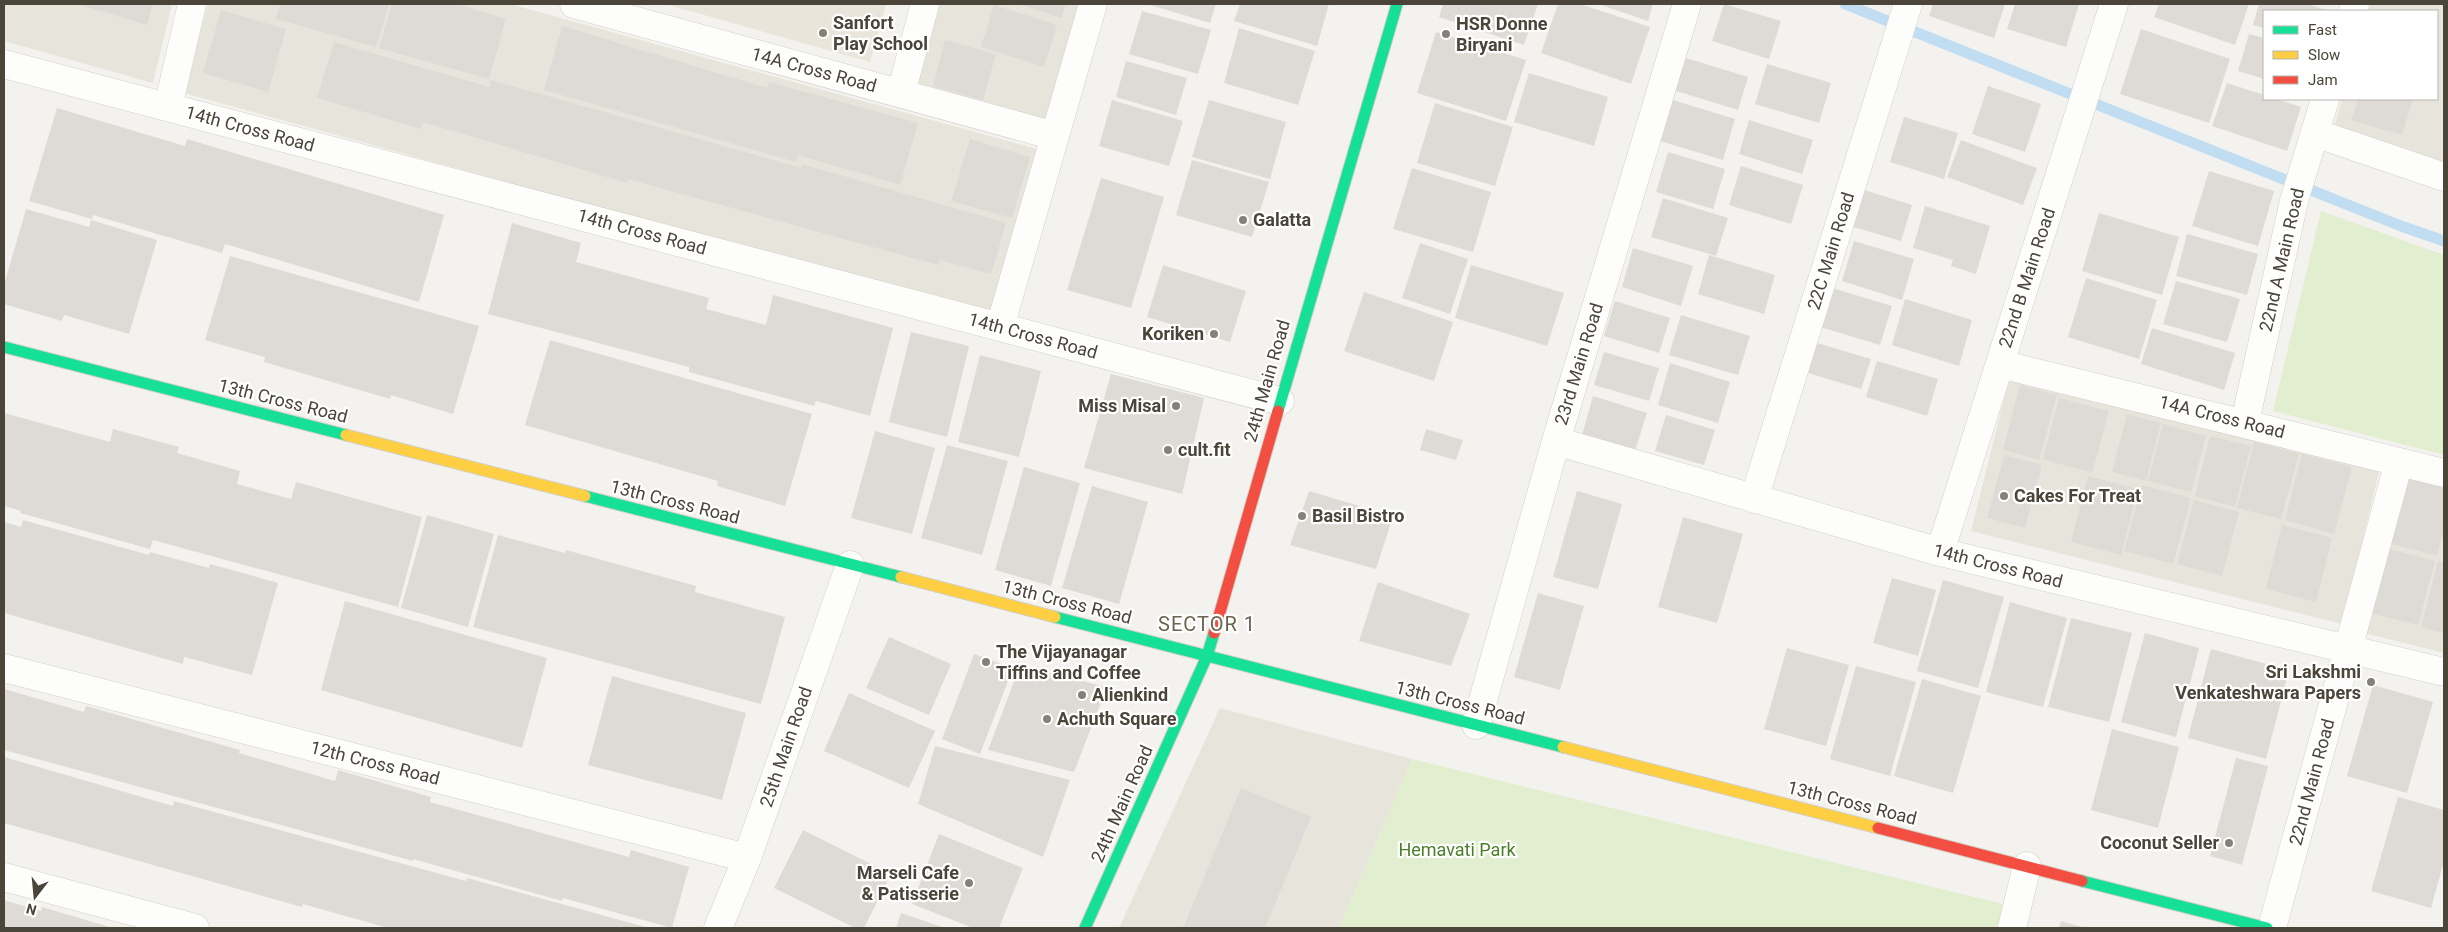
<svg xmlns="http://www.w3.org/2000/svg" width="2448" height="932" font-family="Roboto,sans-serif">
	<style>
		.residential { fill: #e7e4dc }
		.education { fill: #eae5da }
		.green { fill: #e1eecf }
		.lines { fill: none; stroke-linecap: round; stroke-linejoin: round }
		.stream { stroke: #c0ddf1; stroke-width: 11 }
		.building { fill: #dedbd6 }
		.street-casing { stroke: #d2d0cb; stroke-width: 29 }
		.fast-casing { stroke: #d3cfc5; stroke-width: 13 }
		.slow-casing { stroke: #d3cfc5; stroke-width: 13 }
		.jam-casing { stroke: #d3cfc5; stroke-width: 13 }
		.street { stroke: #fdfdfc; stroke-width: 28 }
		.fast { stroke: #16e098; stroke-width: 11 }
		.slow { stroke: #ffcf43; stroke-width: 11 }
		.jam { stroke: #f24e42; stroke-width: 11 }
		.poi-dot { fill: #868178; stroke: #fff; stroke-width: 2 }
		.labels { text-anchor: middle; stroke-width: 4.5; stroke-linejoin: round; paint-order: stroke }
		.poi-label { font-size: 18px; font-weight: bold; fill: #4b4439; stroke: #fff; text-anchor: start }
		.street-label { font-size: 18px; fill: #4b4439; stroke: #fff }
		.park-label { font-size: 18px; fill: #4a7f2a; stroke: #fff }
		.quarter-label { font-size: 20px; letter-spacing: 1px; fill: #6e6250; stroke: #fff }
	</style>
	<rect width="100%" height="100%" fill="#f4f2ee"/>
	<path class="residential" d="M4 4H172L153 83 4 41Z
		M208 4H510L1037 149 992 316 184 93Z
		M932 4H1084L1050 123 909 84Z
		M2370 4H2444V167L2334 128 2342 99H2437V11H2368Z
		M2011 371 2381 464 2342 624 1971 531Z
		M2399 471 2444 482V653L2360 632Z
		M1220 708 1412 759 1339 928H1119Z"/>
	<path class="education" d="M665 4H886L870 62Z"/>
	<path class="green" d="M2321 211 2444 255V455L2273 411Z
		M1412 759 2003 904 1997 928H1339Z"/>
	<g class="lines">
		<path class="stream" d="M1845 4 2401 226 2444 241"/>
	</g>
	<path class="building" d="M84 4H153L147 25 84 6Z
		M280 4H389L376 47 276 19Z
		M392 4H456L506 19 489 79 379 48Z
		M1018 4H1066L1061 18Z
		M1147 4H1216L1210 23Z
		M1240 4H1329L1317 46 1234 21Z
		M1443 4H1538L1524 45 1439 17Z
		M1558 4H1580L1650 27 1631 84 1541 53Z
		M1598 4H1653L1648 21Z
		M1724 4 1781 21 1769 59 1712 41Z
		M1933 4H2005L1994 38 1929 16Z
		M2015 4H2079L2066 47 2007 29Z
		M2159 4H2249L2235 45 2154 17Z
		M2259 4H2307L2330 11H2264V28L2253 25Z
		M994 5 1057 25 1044 67 981 47Z
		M221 10 286 29 268 92 203 73Z
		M1142 11 1211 30 1198 74 1129 54Z
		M562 26 767 88 769 82 918 123 900 185 798 155 796 162 544 90Z
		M1239 28 1315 51 1298 105 1224 83Z
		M2141 29 2230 59 2209 123 2120 94Z
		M1436 32 1526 60 1506 121 1417 93Z
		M2249 34 2264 38V79L2238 71Z
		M945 40 996 54 983 100 933 86Z
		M334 42 489 87 491 80 801 168 802 164 1006 223 991 274 940 260 938 265 628 179 627 183 423 122 421 129 317 98Z
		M1683 57 1748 77 1738 110 1673 90Z
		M1126 61 1187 78 1176 115 1116 97Z
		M1767 64 1831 83 1819 123 1755 104Z
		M1529 73 1608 97 1594 146 1514 122Z
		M2227 83 2264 95V99H2276L2301 107 2287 151 2212 126Z
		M1988 86 2041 104 2025 152 1972 134Z
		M2358 99H2413L2402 135 2351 120Z
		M1112 100 1183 121 1169 166 1099 146Z
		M1209 100 1286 122 1270 179 1192 157Z
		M1673 100 1735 119 1723 160 1660 141Z
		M1435 103 1513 127 1495 186 1417 163Z
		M57 108 185 146 187 139 444 215 419 302 225 244 222 253 93 215 92 219 29 201Z
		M1904 117 1958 133 1944 179 1890 162Z
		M1749 120 1813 140 1802 174 1739 154Z
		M970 139 1030 157 1012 218 951 201Z
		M1961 140 2037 168 2023 205 1947 177Z
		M1668 152 1725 169 1713 209 1656 192Z
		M1192 160 1269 182 1252 237 1176 215Z
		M1741 166 1803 185 1791 224 1729 205Z
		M1412 168 1491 192 1473 252 1393 229Z
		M2209 171 2274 191 2258 246 2192 226Z
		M1101 178 1164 197 1131 308 1067 290Z
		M1858 188 1912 205 1901 241 1847 225Z
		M1663 198 1728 218 1716 256 1651 237Z
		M1925 206 1990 226 1976 274 1951 266 1953 260 1913 248Z
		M26 209 89 227 91 220 157 240 129 334 64 315 62 321 4 304V285Z
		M2099 213 2179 237 2162 295 2082 271Z
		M512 223 581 243 576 262 709 298 706 309 766 325 773 295 893 328 870 416 816 401 814 406 689 372V367L488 314Z
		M2187 234 2258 254 2247 295 2176 276Z
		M1854 241 1914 259 1902 300 1842 281Z
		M1420 243 1468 259 1450 314 1402 298Z
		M1633 248 1693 266 1681 306 1622 287Z
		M1709 255 1775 275 1764 314 1698 294Z
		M230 256 479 326 453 414 391 395 390 399 264 362 265 357 205 340Z
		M1163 265 1246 291 1230 342 1147 317Z
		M1471 265 1564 293 1547 346 1455 318Z
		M2086 278 2157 300 2139 359 2068 337Z
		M2176 281 2240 299 2227 342 2163 324Z
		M1829 287 1892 306 1880 345 1817 326Z
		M1364 292 1453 322 1434 381 1344 351Z
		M1905 299 1972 320 1959 366 1892 345Z
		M1615 301 1670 318 1659 353 1604 336Z
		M1681 315 1750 336 1738 375 1669 355Z
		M2152 328 2235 353 2224 390 2141 364Z
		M911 332 969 346 947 437 889 422Z
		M550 340 812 414 785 506 717 486 718 481 525 425Z
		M1817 343 1871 359 1861 389 1808 373Z
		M1604 352 1659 368 1649 401 1594 385Z
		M980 355 1041 371 1019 457 958 442Z
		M1877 361 1938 379 1927 416 1866 397Z
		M1670 363 1730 382 1718 423 1658 405Z
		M1111 374 1204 398 1182 494 1084 468Z
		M2020 385 2057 395 2039 460 2003 450Z
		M1593 396 1647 413 1635 451 1582 435Z
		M2059 398 2109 411 2092 473 2043 459Z
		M4 413 110 442 113 429 179 447 177 453 240 471 237 484 291 499 296 482 422 517 398 607 153 540 150 549 20 513 21 511 4 506Z
		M2127 414 2161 423 2146 481 2112 472Z
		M1666 415 1715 430 1704 465 1655 451Z
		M2163 424 2206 436 2191 492 2148 481Z
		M1426 429 1463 440 1456 460 1420 450Z
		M875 431 935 448 912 534 851 518Z
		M2210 436 2251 446 2235 507 2195 496Z
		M2254 442 2299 454 2281 519 2237 508Z
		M947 445 1008 461 982 555 921 538Z
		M2302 454 2352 467 2334 534 2285 520Z
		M2004 455 2042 465 2025 528 1987 518Z
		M1024 467 1080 483 1051 586 995 570Z
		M2088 476 2138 489 2121 555 2071 542Z
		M2401 476 2444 487V528L2437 556 2384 542Z
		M2142 485 2191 498 2173 564 2124 551Z
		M1092 486 1148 502 1119 604 1062 588Z
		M1309 491 1393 516 1376 569 1290 545Z
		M1577 491 1622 504 1598 589 1553 577Z
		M2194 500 2239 512 2222 576 2177 564Z
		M427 515 494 534 468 627 401 608Z
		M1683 517 1743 534 1717 623 1658 607Z
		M23 520 149 555 150 552 209 568 210 564 278 583 252 675 184 657 183 664 4 613V522L21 527Z
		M2282 525 2332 538 2316 602 2266 589Z
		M498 535 565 553 566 550 696 586 695 592 785 617 761 704 473 627Z
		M2387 548 2435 561 2418 625 2370 613Z
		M2438 561 2444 563V633L2421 627Z
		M1892 578 1936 590 1918 656 1873 643Z
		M1943 580 2004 597 1978 688 1917 671Z
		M1378 582 1470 614 1451 666 1359 641Z
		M1538 593 1584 606 1560 690 1514 677Z
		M345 601 547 658 522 748 321 690Z
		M2010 602 2067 618 2043 707 1986 692Z
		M2071 618 2132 633 2109 722 2048 707Z
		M2145 633 2199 648 2176 737 2121 722Z
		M889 637 951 664 929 715 866 688Z
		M1787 648 1849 665 1826 746 1764 729Z
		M2211 649 2289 670 2266 759 2188 738Z
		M974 654 1013 668 980 754 942 739Z
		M1020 666 1107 687 1074 772 988 750Z
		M1856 666 1916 682 1890 776 1830 759Z
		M612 676 746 713 722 800 588 765Z
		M1922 679 1981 696 1953 793 1894 776Z
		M2373 685 2433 702 2407 793 2347 776Z
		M4 689 84 712 86 706 240 750 239 753 335 781 338 770 431 797 430 802 629 857 631 850 689 867 672 928 563 898 562 901 413 859V861L4 750Z
		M849 693 935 731 909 788 824 751Z
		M2112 729 2179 747 2158 828 2091 810Z
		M935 746 1070 780 1043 857 918 804Z
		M4 757 173 806 174 801 466 881 467 878 649 928H388L303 904 302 907 4 823Z
		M2236 758 2268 766 2242 865 2210 856Z
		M1241 788 1311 817 1265 928H1183Z
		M2398 797 2444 810V861L2431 908 2371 891Z
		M803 830 891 874 864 928H855L774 888Z
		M939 834 1023 868 999 928H973L912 904Z
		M4 900 41 911 42 907 113 928H4Z
		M901 913 945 928H896Z
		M2061 921 2085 928H2059Z"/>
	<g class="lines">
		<g class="street-casing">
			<path id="street" d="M574 4 1055 136
				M2353 11 2355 4
				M4 64 1280 401
				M901 93 925 4
				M168 107 192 4
				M2315 133 2444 177
				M1000 327 1093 4
				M2000 364 2444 473
				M2245 422 2294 201 2325 99
				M1556 441 1940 552 2444 672
				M1754 499 1908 4
				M1940 552 2114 4
				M4 668 747 858
				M1476 725 1556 441 1687 4
				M4 877 195 928
				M718 928 747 858 850 565
				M2012 928 2027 866
				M2272 928 2399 462"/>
		</g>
		<g class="fast-casing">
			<path id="fast" d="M4 347 346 435
				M1278 411 1397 4
				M585 496 901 577
				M1055 617 1563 747
				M2082 881 2267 928
				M1085 928 1207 656 1214 633"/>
		</g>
		<g class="slow-casing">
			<path id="slow" d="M346 435 585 496
				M901 577 1055 617
				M1563 747 1878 828"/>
		</g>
		<g class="jam-casing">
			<path id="jam" d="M1214 633 1278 411
				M1878 828 2082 881"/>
		</g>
		<use href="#street" class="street"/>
		<use href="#fast" class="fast"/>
		<use href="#slow" class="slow"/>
		<use href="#jam" class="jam"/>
	</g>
	<g class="poi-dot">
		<circle cx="823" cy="33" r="5"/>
		<circle cx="1446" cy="34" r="5"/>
		<circle cx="1243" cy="220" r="5"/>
		<circle cx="1214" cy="334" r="5"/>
		<circle cx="1176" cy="406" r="5"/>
		<circle cx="1168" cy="450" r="5"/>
		<circle cx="2004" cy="496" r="5"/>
		<circle cx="1302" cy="516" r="5"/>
		<circle cx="986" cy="662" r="5"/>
		<circle cx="2371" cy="682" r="5"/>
		<circle cx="1082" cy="695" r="5"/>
		<circle cx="1047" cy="719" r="5"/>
		<circle cx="2229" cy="843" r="5"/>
		<circle cx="969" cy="883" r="5"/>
	</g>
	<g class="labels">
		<g class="poi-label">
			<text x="833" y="29">Sanfort<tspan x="833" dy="21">Play School</tspan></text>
			<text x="1456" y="30">HSR Donne<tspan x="1456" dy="21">Biryani</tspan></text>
			<text x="1253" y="226">Galatta</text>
			<text x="1204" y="340" text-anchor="end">Koriken</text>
			<text x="1166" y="412" text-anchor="end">Miss Misal</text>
			<text x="1178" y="456">cult.fit</text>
			<text x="2014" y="502">Cakes For Treat</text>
			<text x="1312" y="522">Basil Bistro</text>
			<text x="996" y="658">The Vijayanagar<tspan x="996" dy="21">Tiffins and Coffee</tspan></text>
			<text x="2361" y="678" text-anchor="end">Sri Lakshmi<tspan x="2361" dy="21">Venkateshwara Papers</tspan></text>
			<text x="1092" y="701">Alienkind</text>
			<text x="1057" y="725">Achuth Square</text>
			<text x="2219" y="849" text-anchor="end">Coconut Seller</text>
			<text x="959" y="879" text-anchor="end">Marseli Cafe<tspan x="959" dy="21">&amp; Patisserie</tspan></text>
		</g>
		<g class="street-label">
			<text transform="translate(814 70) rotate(15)" y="6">14A Cross Road</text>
			<text transform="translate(250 129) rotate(15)" y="6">14th Cross Road</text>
			<text transform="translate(642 232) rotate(15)" y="6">14th Cross Road</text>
			<text transform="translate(1831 251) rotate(-73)" y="6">22C Main Road</text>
			<text transform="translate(2282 260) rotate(-77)" y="6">22nd A Main Road</text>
			<text transform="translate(2027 278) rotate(-72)" y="6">22nd B Main Road</text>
			<text transform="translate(1033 336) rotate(15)" y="6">14th Cross Road</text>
			<text transform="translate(1579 364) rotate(-73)" y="6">23rd Main Road</text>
			<text transform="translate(1267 381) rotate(-74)" y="6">24th Main Road</text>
			<text transform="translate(283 401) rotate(14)" y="6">13th Cross Road</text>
			<text transform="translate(2222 417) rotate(14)" y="6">14A Cross Road</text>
			<text transform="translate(675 502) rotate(14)" y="6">13th Cross Road</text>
			<text transform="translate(1998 566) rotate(14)" y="6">14th Cross Road</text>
			<text transform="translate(1067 602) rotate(14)" y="6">13th Cross Road</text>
			<text transform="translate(1460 703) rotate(14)" y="6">13th Cross Road</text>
			<text transform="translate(786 747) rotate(-71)" y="6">25th Main Road</text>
			<text transform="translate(375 763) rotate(14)" y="6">12th Cross Road</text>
			<text transform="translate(2312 782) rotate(-75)" y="6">22nd Main Road</text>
			<text transform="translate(1852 803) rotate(14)" y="6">13th Cross Road</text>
			<text transform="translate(1122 804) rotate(-66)" y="6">24th Main Road</text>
		</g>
		<g class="park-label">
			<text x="1457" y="856">Hemavati Park</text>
		</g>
		<g class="quarter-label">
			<text x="1207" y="631">SECTOR 1</text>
		</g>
	</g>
	<rect width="2448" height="932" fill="none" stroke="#4b4439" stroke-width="10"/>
	<rect x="2263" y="10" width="175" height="90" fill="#ffffff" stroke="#b7b4b0"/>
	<rect x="2273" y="26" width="25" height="8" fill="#16e098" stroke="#b7b4b0"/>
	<text x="2308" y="35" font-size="15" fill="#4b4439">Fast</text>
	<rect x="2273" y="51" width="25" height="8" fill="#ffcf43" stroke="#b7b4b0"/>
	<text x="2308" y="60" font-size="15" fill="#4b4439">Slow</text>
	<rect x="2273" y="76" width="25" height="8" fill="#f24e42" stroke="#b7b4b0"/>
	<text x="2308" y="85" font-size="15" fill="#4b4439">Jam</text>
	<g transform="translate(35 897) rotate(196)" stroke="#ffffff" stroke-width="4" paint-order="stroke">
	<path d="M0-4L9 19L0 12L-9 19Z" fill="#4b4439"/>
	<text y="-8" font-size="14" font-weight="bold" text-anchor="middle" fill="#4b4439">N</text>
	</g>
</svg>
